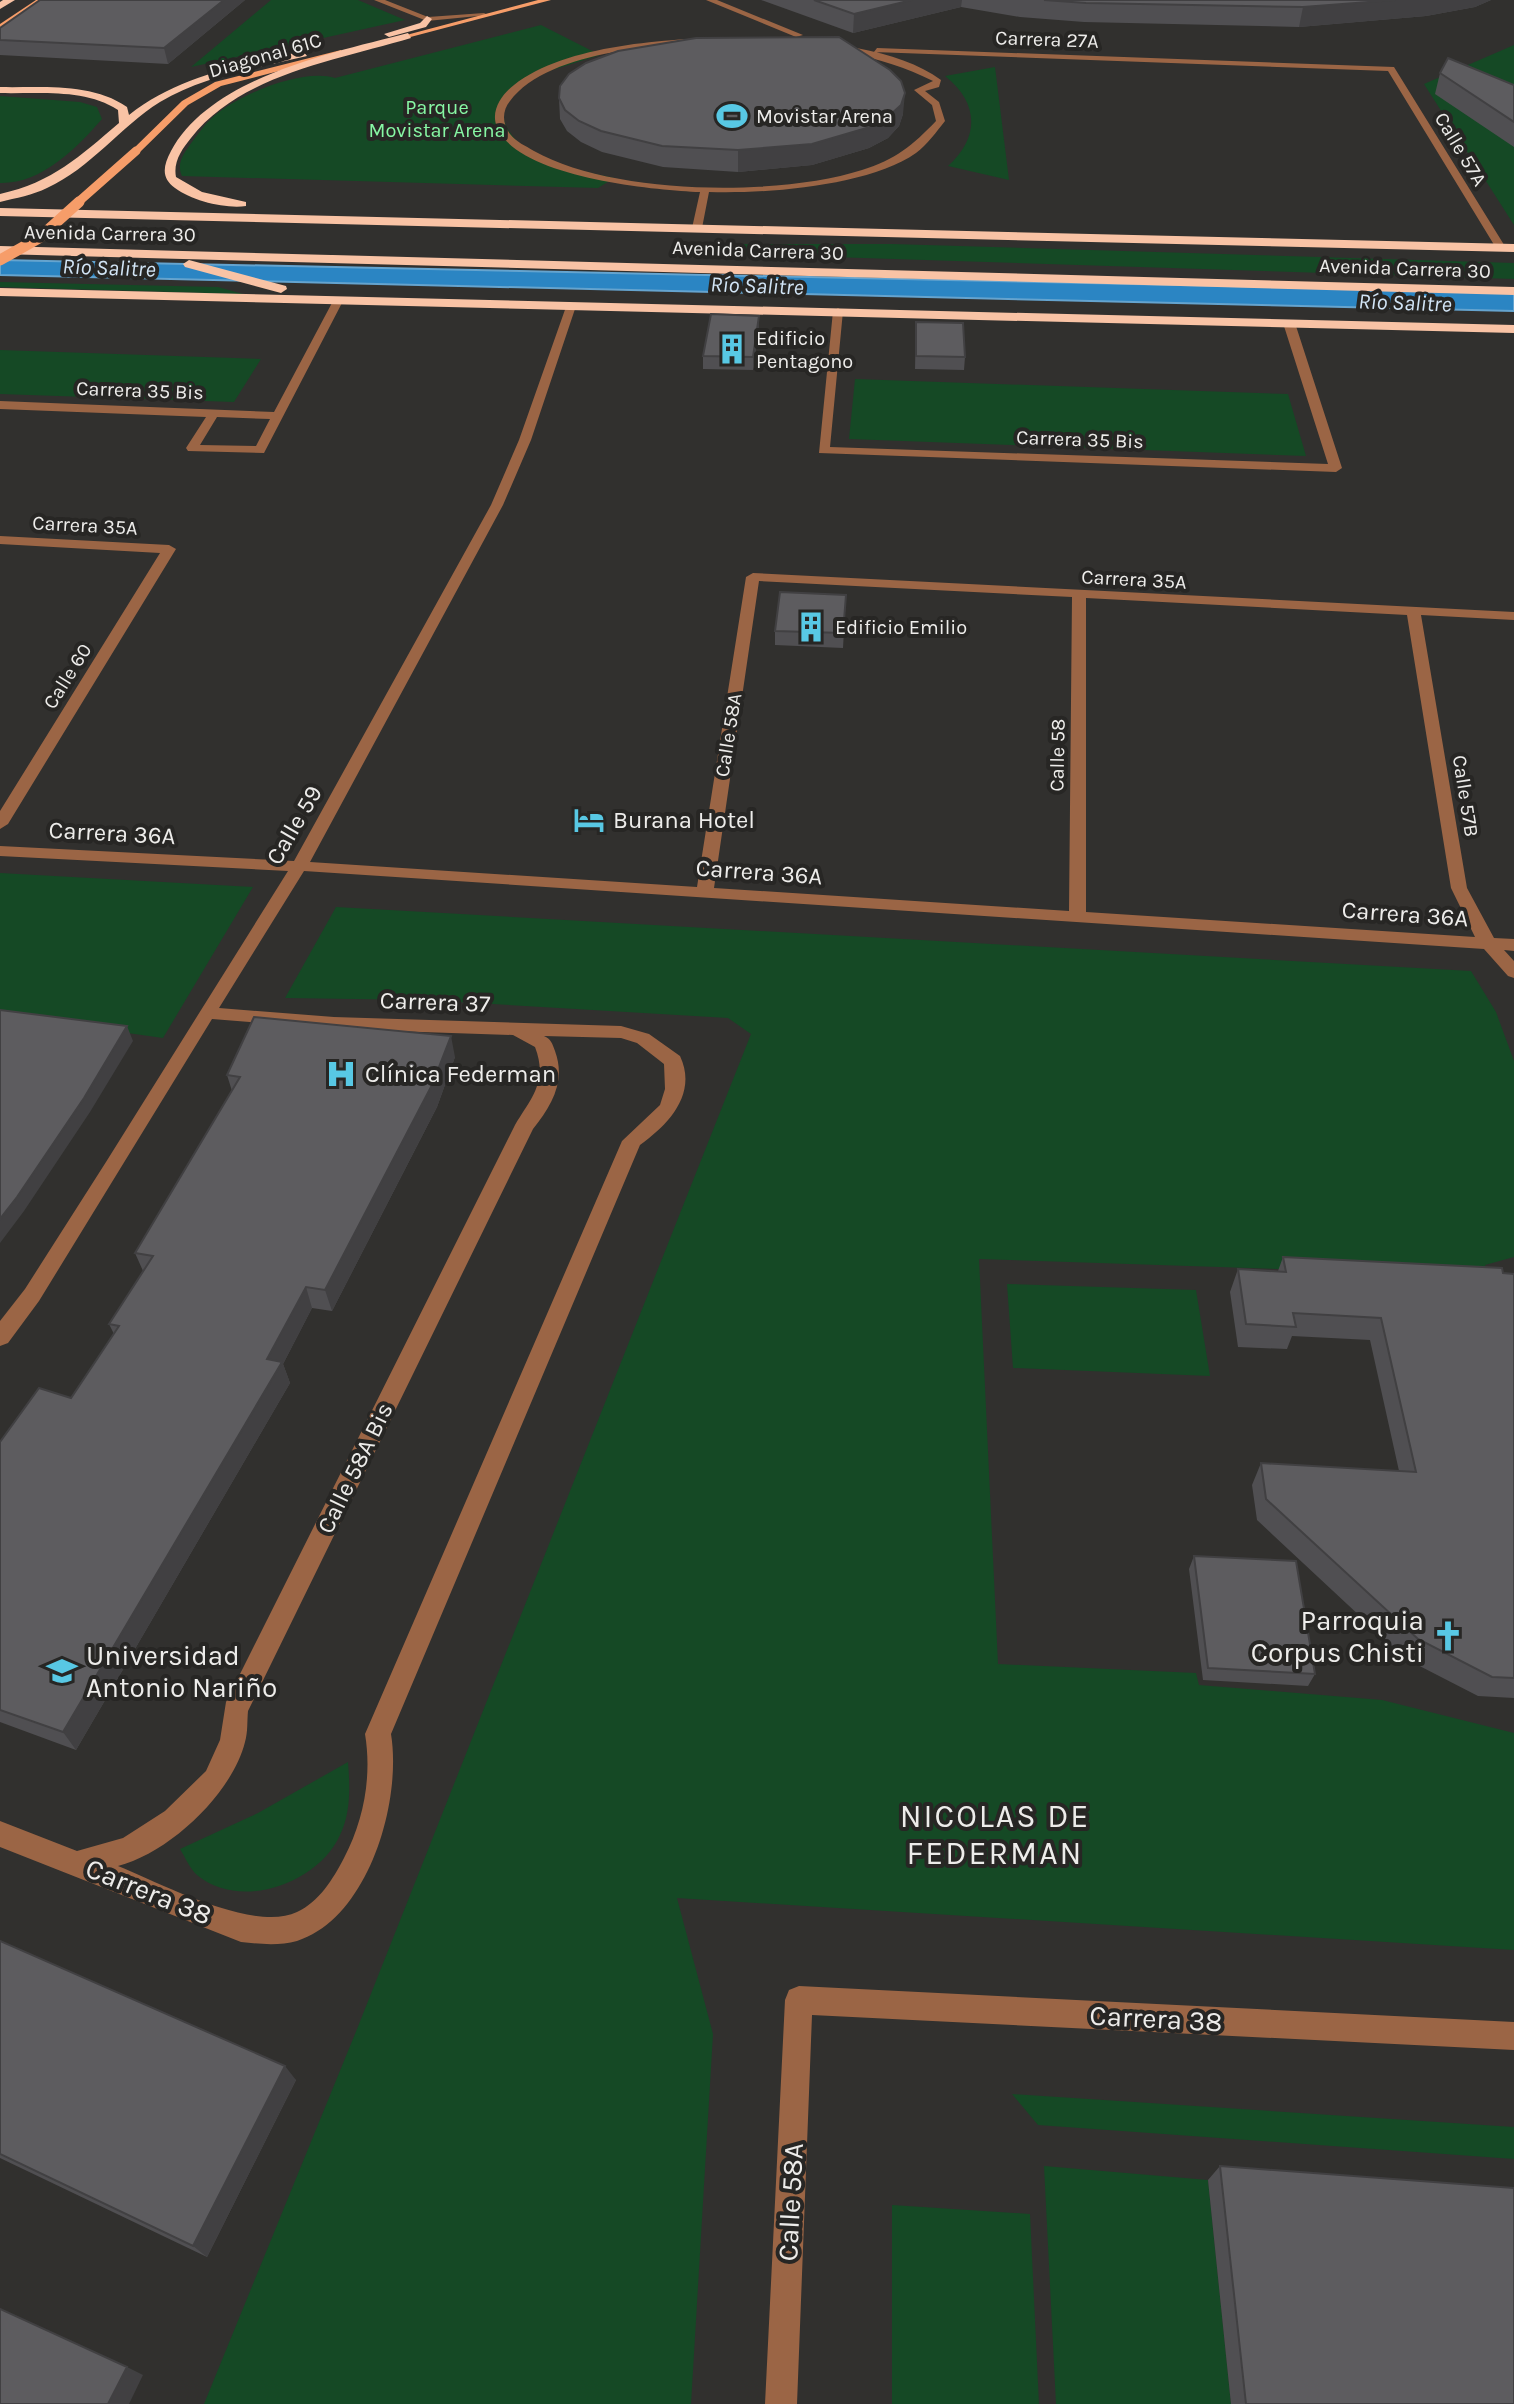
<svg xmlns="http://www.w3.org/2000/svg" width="1514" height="2404" font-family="Karla,sans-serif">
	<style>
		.green { fill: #154925 }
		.water { fill: #2b85c3; stroke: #65a4cf; stroke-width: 2 }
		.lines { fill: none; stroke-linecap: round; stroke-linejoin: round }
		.minor { fill: #9b6545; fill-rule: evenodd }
		.major { fill: #f69d69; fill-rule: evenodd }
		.highway { fill: #f9c3a5; fill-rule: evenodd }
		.major-bridge-far1 { stroke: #f69d69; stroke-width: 9 }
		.major-bridge { stroke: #f69d69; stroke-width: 11 }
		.wall { fill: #504f52 }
		.shaded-wall { fill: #414042 }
		.building { fill: #5d5c5f; stroke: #414042; stroke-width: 2 }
		.labels { text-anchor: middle; stroke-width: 8; stroke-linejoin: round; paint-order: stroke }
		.far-street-label { font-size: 20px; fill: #edecea; stroke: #272624 }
		.far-park-label { font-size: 20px; fill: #87f7a4; stroke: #272624 }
		.far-poi-label { font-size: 20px; fill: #edecea; stroke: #272624; text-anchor: start }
		.far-water-label { font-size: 22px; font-style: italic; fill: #d2e5f6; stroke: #272624 }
		.poi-label { font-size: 24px; fill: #edecea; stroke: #272624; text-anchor: start }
		.street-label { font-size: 24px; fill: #edecea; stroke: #272624 }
		.near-poi-label { font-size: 28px; fill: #edecea; stroke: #272624; text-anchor: end }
		.near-street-label { font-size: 28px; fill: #edecea; stroke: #272624 }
		.near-neighbourhood-label { font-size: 32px; letter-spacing: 2px; fill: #edecea; stroke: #272624 }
	</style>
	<rect width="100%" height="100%" fill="#31302e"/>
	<path class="green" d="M271 0H358L405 20 191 67Z
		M541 25 600 55 549 71 523 84 502 110C507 159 574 169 614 178L598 188 182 176C176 163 184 153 192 142 198 134 204 125 212 118 237 95 302 68 335 78Z
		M1514 45V225L1424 84Z
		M995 67 1009 180 948 166C980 137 979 103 945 76Z
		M0 96 80 102 97 107 102 119C76 149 41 184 0 183Z
		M710 244H892L1514 263V279L708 253Z
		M0 282 218 287 243 294 0 287Z
		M0 350 261 359 234 402 0 394Z
		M855 379 1288 394 1306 456 849 439Z
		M0 873 253 887 163 1038 0 1015Z
		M336 907 1471 971 1496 1012 1514 1061V1257L1485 1265 1489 1276 979 1259 998 1664 1196 1673 1199 1685 1382 1700 1514 1733V1950L677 1898 713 2034 691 2404H204L357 2029 751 1034 728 1018 425 1000 285 998Z
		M1007 1284 1196 1290 1210 1376 1013 1368Z
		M348 1762C350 1786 351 1813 340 1835 318 1884 240 1911 197 1875 190 1869 185 1857 180 1849L258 1813Z
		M1012 2094 1514 2127V2159L1038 2125Z
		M1044 2166 1208 2180 1231 2404H1056Z
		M892 2205 1030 2214 1039 2404H892Z"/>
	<path class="water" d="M0 260 1514 292V311L0 275Z"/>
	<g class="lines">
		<path class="minor" d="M374 0H385L428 17 484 13 488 15 427 21Z
			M706 0H717L803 35 796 37Z
			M733 37C794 39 891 43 941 80L939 87 925 91 939 102 945 121C937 131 927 145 916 153 869 186 766 194 709 192L702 228 697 231 692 228 700 192C652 190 517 177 497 127 490 111 502 94 514 85 566 44 669 39 733 37ZM733 41C801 44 871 50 933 81L914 90 932 105 936 121C913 145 895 160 862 170 777 197 612 195 534 151 526 146 516 142 510 134 502 123 502 111 510 101 550 48 671 44 733 41Z
			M877 48 1394 67 1506 248 1501 251 1496 248 1388 71 874 52Z
			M338 298 343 301 264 453 188 451 186 448 206 417 0 409V401L274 412 333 301ZM217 417 270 419 256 446 200 445Z
			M567 304 576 306 531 440 503 505 310 862 697 887 746 577 753 573 1514 612V620L1421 615 1467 888 1494 938 1514 939V951L1504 950 1514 961V978L1508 976 1484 949 304 871 219 1008 334 1017 621 1026 649 1034 680 1056C698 1094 668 1125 640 1145L391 1734C402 1801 369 1918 297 1941 279 1946 259 1944 241 1942L0 1847V1821L77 1851 123 1838 165 1811 206 1771 220 1740 226 1702 515 1125C532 1097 548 1081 535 1047L513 1035 334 1029 212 1019 39 1301 8 1343 0 1346V1321L25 1289 106 1162 288 871 0 856V846L294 861 491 505 519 440ZM759 581 1072 597 1069 911 714 888ZM1086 598 1407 615 1451 888 1475 937 1086 912ZM544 1036 621 1038 637 1043 664 1064 665 1089 660 1105 622 1141 365 1734C372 1776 364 1820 344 1858 333 1879 319 1902 297 1912 254 1933 160 1883 118 1866 169 1853 232 1794 245 1742 248 1732 247 1721 248 1711L533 1129C552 1105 566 1081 555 1051 552 1043 551 1039 544 1036Z
			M838 308 843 311 830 447 1328 464 1283 323 1289 320 1295 323 1342 468 1336 472 819 453 833 311Z
			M0 536 169 545 176 549 8 824 0 829V811L160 553 0 544Z
			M799 1986 1514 2022V2050L812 2015 797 2404H765L785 2000 789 1990Z"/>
		<path class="major" d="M36 0H45L0 30V24Z
			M538 0H551L384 44 380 42Z
			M341 50 344 54 221 86 188 105 139 153 131 151 182 101 215 82Z"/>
		<path class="highway" d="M3 0H15L0 9V2Z
			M427 16 432 19 426 27 389 37 384 34 420 23Z
			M408 33 411 38C338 60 241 74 191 138 182 149 173 162 176 177L202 192 246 202V206C226 209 192 201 175 188 161 178 163 166 171 151 211 77 332 53 408 33Z
			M303 51 307 56C257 68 205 75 160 102 120 127 91 168 47 188 33 195 16 198 0 202V194C53 182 79 157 119 123L118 110C85 88 38 94 0 93V87C41 88 91 82 127 107L129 115C180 75 242 65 303 51Z
			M0 208 1514 244V252L0 216Z
			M0 246 1514 287V295L0 254Z
			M189 260 286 286 287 289 281 293 185 267 183 264Z
			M0 288 1514 325V333L0 296Z"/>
		<path class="major-bridge-far1" d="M76 204 136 151"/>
		<path class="major-bridge" d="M0 260 39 238 79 202"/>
	</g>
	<path class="wall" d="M245 0 168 64 0 55V28Z
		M761 0H1491L1475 7 1426 16 1299 27 1084 22 1020 17 961 7 853 33Z
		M1440 73 1514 85V147L1435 94Z
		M559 98 903 114 899 126 888 138 869 148 812 165 738 172 663 167 602 152 581 142 567 131 560 119Z
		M759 316V328L753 370 703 369V356Z
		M916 322 965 357 964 370 915 369Z
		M846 595 843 648 775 645V631Z
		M455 1057 437 1107 332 1311 312 1308 283 1364 290 1383 76 1750 0 1722V1442L71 1398 114 1334 109 1324 143 1271 135 1253 232 1091 227 1075Z
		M1283 1257 1514 1274V1698L1478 1696 1406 1659 1257 1520 1252 1485 1261 1463 1399 1471 1370 1340 1292 1336 1287 1349 1238 1347 1230 1292 1238 1269 1278 1271Z
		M1194 1556 1315 1674 1308 1686 1203 1680 1189 1569Z
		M0 1941 296 2080 207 2257 0 2158Z
		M1220 2166 1514 2404H1231L1208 2180Z"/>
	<path class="shaded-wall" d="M224 0H245L168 64 164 48Z
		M912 0H962L961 7 853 33 854 14Z
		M1395 0H1491L1475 7 1426 16 1299 27 1303 7Z
		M905 93 903 114 899 126 888 138 869 148 812 165 738 172V150Z
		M759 316V328L753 370V357Z
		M127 1026 133 1041 90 1112 24 1211 0 1243V1219Z
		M451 1036 455 1057 437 1107 332 1311 325 1290Z
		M306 1287 312 1308 283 1364 290 1383 76 1750 63 1732Z
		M285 2066 296 2080 207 2257 193 2246Z
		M127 2367 143 2375 129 2404H108Z"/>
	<path class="building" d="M40 0H224L164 48 0 40V28Z
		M814 0H912L854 14Z
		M1044 0H1395L1303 7 1086 3Z
		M839 37 890 70 901 81 905 93 901 105 889 116 870 127 812 144 738 150 662 146 601 131 579 121 565 110 559 98 560 86 569 74 586 63 618 51 696 38Z
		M1448 58 1514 85V122L1440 73Z
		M711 314 759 316 753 357 703 356Z
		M916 322 963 323 965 357 916 356Z
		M780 592 846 595 843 633 775 631Z
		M0 1010 127 1026 84 1098 17 1197 0 1219Z
		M254 1017 451 1036 432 1085 325 1290 306 1287 267 1359 282 1362 63 1732 0 1710V1442L39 1388 71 1398 119 1326 109 1324 153 1256 135 1253 240 1077 227 1075Z
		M1283 1257 1502 1268 1503 1273 1514 1274V1678L1492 1677 1418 1639 1266 1499 1261 1463 1416 1472 1381 1318 1293 1313 1296 1327 1246 1324 1238 1269 1286 1272Z
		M1194 1556 1296 1561 1315 1674 1208 1668Z
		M0 1941 285 2066 193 2246 0 2154Z
		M1220 2166 1514 2188V2404H1246Z
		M0 2309 127 2367 108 2404H0Z"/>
	<defs>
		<g id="stadium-bare" transform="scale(2.4)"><path d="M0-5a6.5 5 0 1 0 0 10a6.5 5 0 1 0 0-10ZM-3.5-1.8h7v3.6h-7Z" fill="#58c8e4" stroke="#272624" stroke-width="2.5" paint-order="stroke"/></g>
		<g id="building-bare" transform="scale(2.4)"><path d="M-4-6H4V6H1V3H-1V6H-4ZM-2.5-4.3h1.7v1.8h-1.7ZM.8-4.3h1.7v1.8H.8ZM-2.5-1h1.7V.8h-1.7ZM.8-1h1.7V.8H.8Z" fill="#58c8e4" stroke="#272624" stroke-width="2.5" paint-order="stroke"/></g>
		<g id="hotel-bare" transform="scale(2.4)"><path d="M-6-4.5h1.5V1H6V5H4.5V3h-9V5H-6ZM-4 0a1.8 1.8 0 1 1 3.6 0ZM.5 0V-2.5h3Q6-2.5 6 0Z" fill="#58c8e4" stroke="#272624" stroke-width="2.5" paint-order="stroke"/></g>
		<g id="hospital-bare" transform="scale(2.4)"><path d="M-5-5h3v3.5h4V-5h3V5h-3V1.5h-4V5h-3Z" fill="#58c8e4" stroke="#272624" stroke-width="2.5" paint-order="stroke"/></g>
		<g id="church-bare" transform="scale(2.4)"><path d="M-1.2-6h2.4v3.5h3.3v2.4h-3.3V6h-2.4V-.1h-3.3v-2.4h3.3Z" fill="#58c8e4" stroke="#272624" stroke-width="2.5" paint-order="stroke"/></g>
		<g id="university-bare" transform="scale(2.4)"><path d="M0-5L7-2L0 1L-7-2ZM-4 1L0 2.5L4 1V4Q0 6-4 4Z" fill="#58c8e4" stroke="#272624" stroke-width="2.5" paint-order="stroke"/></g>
	</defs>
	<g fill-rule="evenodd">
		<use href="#stadium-bare" x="732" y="116"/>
		<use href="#building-bare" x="732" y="349"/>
		<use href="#building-bare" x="811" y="627"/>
		<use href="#hotel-bare" x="589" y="820"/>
		<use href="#hospital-bare" x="341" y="1074"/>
		<use href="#church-bare" x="1448" y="1636"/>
		<use href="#university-bare" x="62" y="1671"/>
	</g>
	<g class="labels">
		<g class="far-street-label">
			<text transform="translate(1047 39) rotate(2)" y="7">Carrera 27A</text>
			<text transform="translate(265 55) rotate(-16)" y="7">Diagonal 61C</text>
			<text transform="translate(1461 149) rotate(59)" y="7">Calle 57A</text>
			<text transform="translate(110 233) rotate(1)" y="7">Avenida Carrera 30</text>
			<text transform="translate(758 250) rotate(2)" y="7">Avenida Carrera 30</text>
			<text transform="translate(1405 268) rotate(2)" y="7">Avenida Carrera 30</text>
			<text transform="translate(140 390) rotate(2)" y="7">Carrera 35 Bis</text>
			<text transform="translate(1080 439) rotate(2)" y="7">Carrera 35 Bis</text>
			<text transform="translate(85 525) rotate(3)" y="7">Carrera 35A</text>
			<text transform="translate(1134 579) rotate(3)" y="7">Carrera 35A</text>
			<text transform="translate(67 676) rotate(-58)" y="7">Calle 60</text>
			<text transform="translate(728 735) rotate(-81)" y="7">Calle 58A</text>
			<text transform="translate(1057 755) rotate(-89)" y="7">Calle 58</text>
			<text transform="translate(1466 796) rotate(81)" y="7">Calle 57B</text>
		</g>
		<g class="far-park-label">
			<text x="437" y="114">Parque<tspan x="437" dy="23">Movistar Arena</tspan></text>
		</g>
		<g class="far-poi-label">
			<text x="756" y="123">Movistar Arena</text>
			<text x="756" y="345">Edificio<tspan x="756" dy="23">Pentagono</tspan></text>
			<text x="835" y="634">Edificio Emilio</text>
		</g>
		<g class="far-water-label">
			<text transform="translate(109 267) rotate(2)" y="8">Río Salitre</text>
			<text transform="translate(757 285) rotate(2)" y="8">Río Salitre</text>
			<text transform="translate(1405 302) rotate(2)" y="8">Río Salitre</text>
		</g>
		<g class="poi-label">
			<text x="613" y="828">Burana Hotel</text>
			<text x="365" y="1082">Clínica Federman</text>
		</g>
		<g class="street-label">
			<text transform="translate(294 825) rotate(-60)" y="8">Calle 59</text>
			<text transform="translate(112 833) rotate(3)" y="8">Carrera 36A</text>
			<text transform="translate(759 872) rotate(4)" y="8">Carrera 36A</text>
			<text transform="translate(1405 914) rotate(4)" y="8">Carrera 36A</text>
			<text transform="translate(435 1002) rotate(2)" y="8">Carrera 37</text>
			<text transform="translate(355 1468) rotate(-64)" y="8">Calle 58A Bis</text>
		</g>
		<g class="near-poi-label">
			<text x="1424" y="1630">Parroquia<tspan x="1424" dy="32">Corpus Chisti</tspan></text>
			<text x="86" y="1665" text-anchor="start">Universidad<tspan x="86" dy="32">Antonio Nariño</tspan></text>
		</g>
		<g class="near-street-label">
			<text transform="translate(149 1891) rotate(22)" y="10">Carrera 38</text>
			<text transform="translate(1156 2018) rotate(3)" y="10">Carrera 38</text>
			<text transform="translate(790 2202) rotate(-87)" y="10">Calle 58A</text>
		</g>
		<g class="near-neighbourhood-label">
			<text x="995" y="1827">NICOLAS DE<tspan x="995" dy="37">FEDERMAN</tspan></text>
		</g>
	</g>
</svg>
